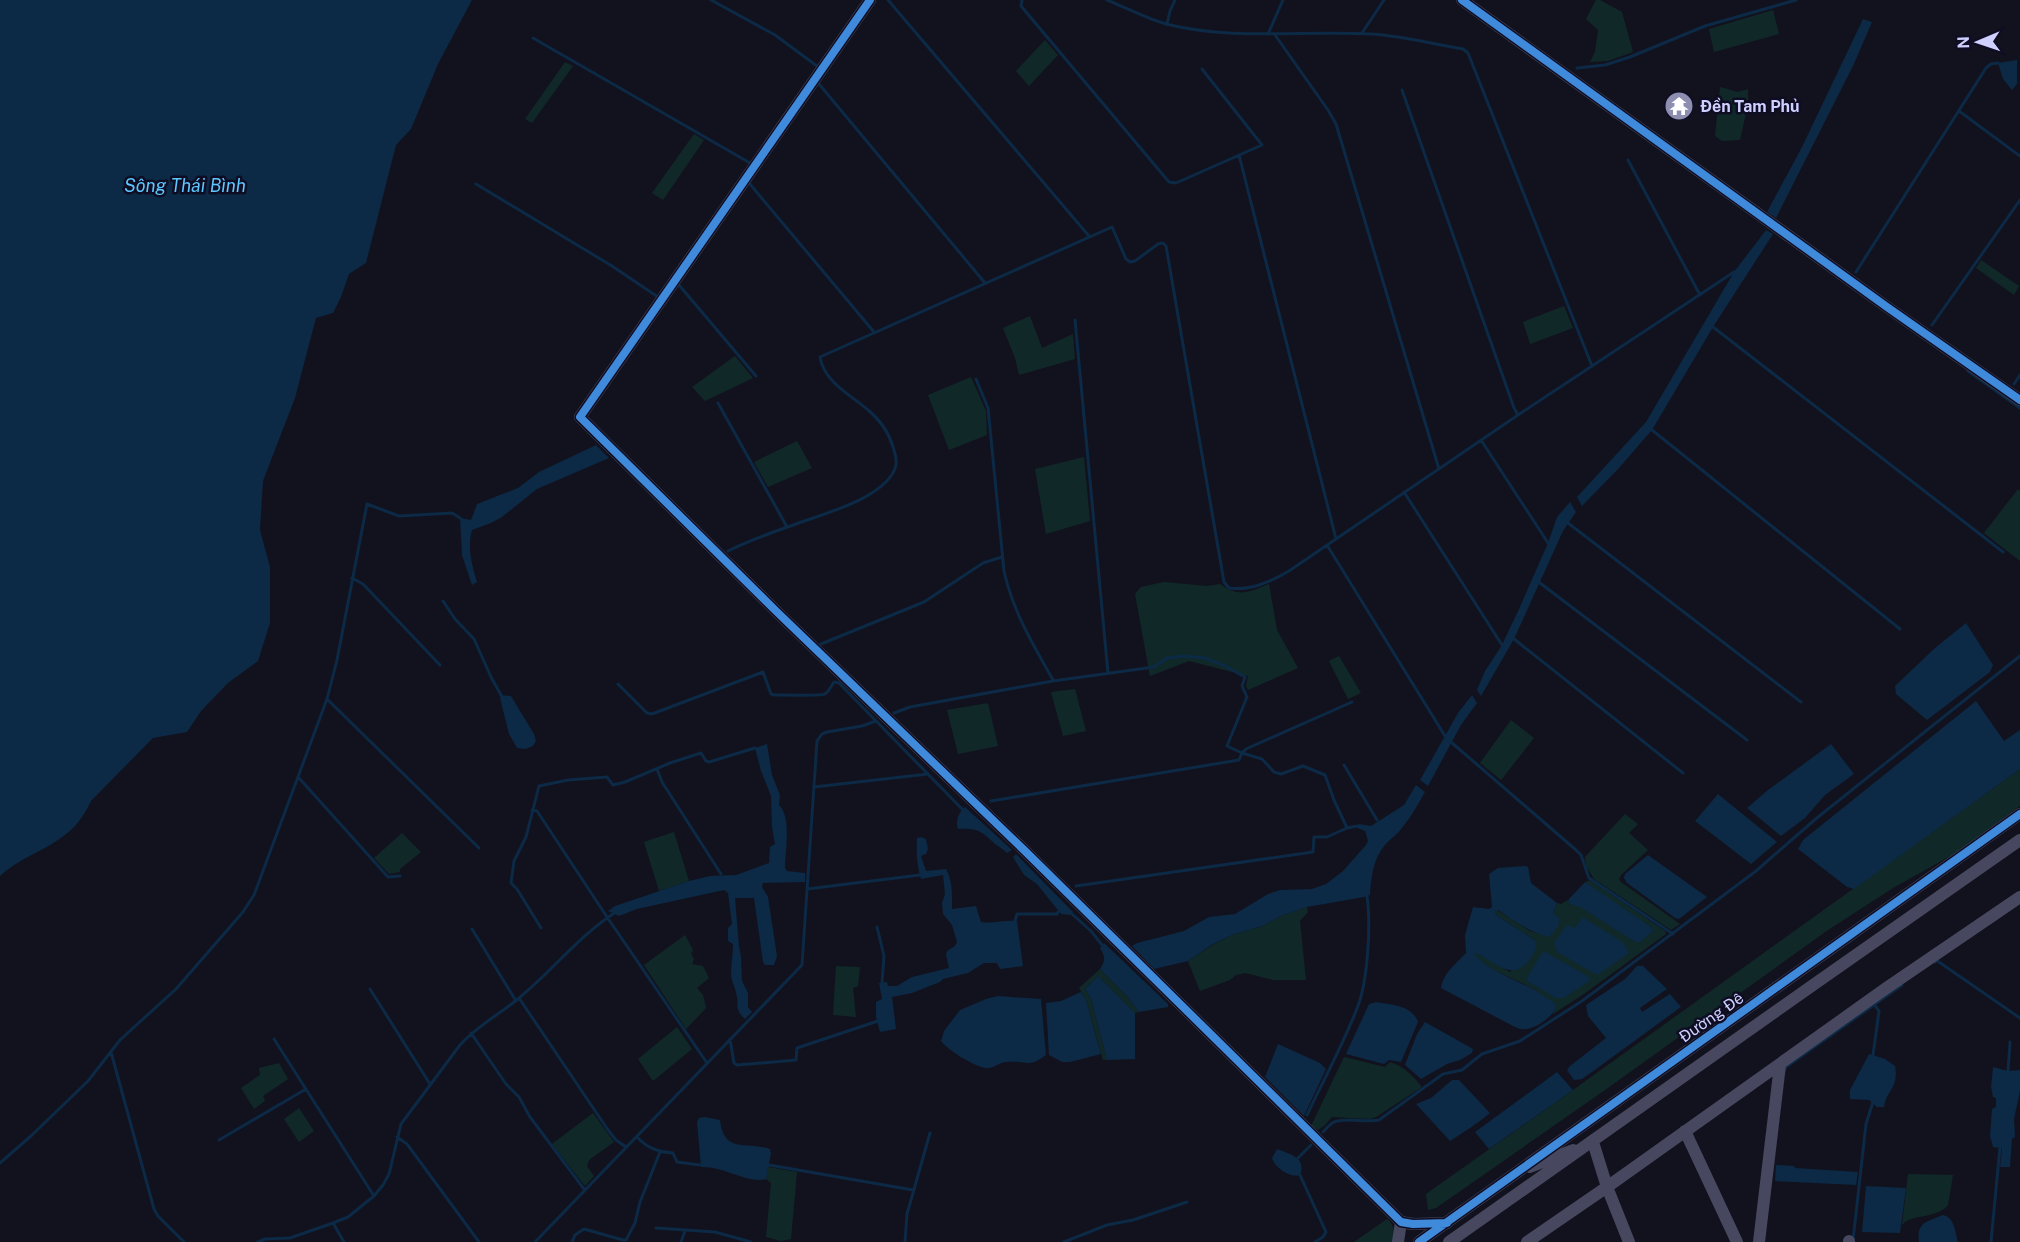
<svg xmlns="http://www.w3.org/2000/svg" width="2020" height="1242" font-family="'Public Sans',sans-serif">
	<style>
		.green { fill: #102928 }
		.water { fill: #0c2945 }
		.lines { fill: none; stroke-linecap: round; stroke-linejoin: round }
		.stream { stroke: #0c2945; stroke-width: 3 }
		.minor { stroke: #47485f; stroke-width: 12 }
		.cycleway-casing { stroke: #0e0d23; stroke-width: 11 }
		.cycleway { stroke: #408adc; stroke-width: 8 }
		.labels { text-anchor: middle; stroke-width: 5; stroke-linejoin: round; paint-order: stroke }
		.poi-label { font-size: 16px; font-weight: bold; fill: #cfd0ff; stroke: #0e0d23; text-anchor: start }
		.street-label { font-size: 16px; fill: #cfd0ff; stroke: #0e0d23 }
		.water-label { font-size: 18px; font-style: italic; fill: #5dc8ff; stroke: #0e0d23 }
	</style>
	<rect width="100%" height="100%" fill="#12121e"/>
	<path class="green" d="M1596 0H1600L1622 12 1633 52 1608 61 1590 62 1595 52 1598 30 1586 19Z
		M1773 10 1779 34 1714 52 1709 29Z
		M1045 40 1058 55 1029 86 1016 71Z
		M565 62 573 66 532 123 525 119Z
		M1720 87 1738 92 1748 89V104L1740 140 1722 141 1715 136Z
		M694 134 704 140 663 200 652 193Z
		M1981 260 2019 286 2014 295 1976 268Z
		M1564 306 1573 328 1530 344 1523 322Z
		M1030 316 1042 348 1073 334 1075 359 1019 375 1015 358 1003 328Z
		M735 356 753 378 705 401 692 387Z
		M971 377 986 411 987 435 949 450 928 395Z
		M797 441 812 468 768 487 754 462Z
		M1084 457 1090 521 1046 534 1035 469Z
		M2018 489 2020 491V561L1984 533Z
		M1164 582 1207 586 1220 584C1239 598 1249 592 1269 584L1277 630 1298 668 1248 690 1246 686 1248 676 1189 661 1150 676 1135 594 1141 587Z
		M1339 656 1361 693 1348 699 1329 661Z
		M1075 689 1086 731 1063 736 1051 692Z
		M988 703 998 746 958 754 947 710Z
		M1511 720 1534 738 1501 780 1480 763Z
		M2020 769V806L1952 855 1893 888 1828 930 1605 1090 1436 1208 1428 1210 1426 1194 1573 1090Z
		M1625 814 1638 824 1629 833 1648 850 1621 875 1619 879 1621 882 1680 924 1671 930 1594 879 1586 866 1585 857Z
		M674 832 689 881 659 891 644 842Z
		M402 833 421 852 400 869V872L389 874 374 858Z
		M1590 880 1665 931 1666 934 1584 994 1553 1014 1556 1009C1549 1003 1542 995 1535 990 1515 978 1489 972 1473 954L1475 952 1510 972 1536 941 1495 914 1494 911 1497 910 1530 931 1549 937 1560 920 1553 913 1557 903 1561 904 1568 900 1570 904 1582 907 1635 942 1653 931 1651 927 1591 888 1585 882Z
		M1307 907 1308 912 1300 921 1306 980H1273L1245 973 1236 975 1230 980 1200 991 1188 961 1214 944 1232 935 1262 926 1283 915Z
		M685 935 693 950 691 954 694 959 692 964 703 966 709 978 697 988 703 995 706 1008 686 1029 644 965Z
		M836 966 860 967 858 986 853 988 856 1017 833 1015Z
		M1100 969 1126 995 1139 1012 1135 1013 1098 976 1085 989 1091 999 1107 1060H1103L1086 1000 1079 988Z
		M677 1027 692 1049 653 1081 638 1059Z
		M1344 1057 1385 1067 1390 1062C1405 1067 1412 1075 1422 1087L1376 1117 1370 1119 1332 1117 1325 1125 1318 1130 1311 1126Z
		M279 1063 288 1079 263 1096 265 1101 254 1109 241 1088 260 1075 259 1068Z
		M299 1108 314 1131 299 1142 284 1119Z
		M593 1113 614 1142 589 1160 587 1166 594 1176 585 1186 552 1144Z
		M768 1167 797 1172 791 1239 781 1241 766 1237 771 1183 766 1179Z
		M1908 1174 1953 1175 1948 1205C1935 1220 1912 1213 1902 1225Z
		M1387 1219C1395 1225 1394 1232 1393 1242H1354Z"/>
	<path class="water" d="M0 0H472L438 64 411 129 396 145 366 263 349 274 341 297 333 313 316 318 295 398 263 481 260 530 270 567V623L258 661 228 683 201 711 187 732 153 738 91 801C85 814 76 827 65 835 45 851 19 858 0 876Z
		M1863 19 1872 22 1853 66 1776 218 1767 212 1802 147Z
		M2017 60V84L2012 90 2003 79 1998 63Z
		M1766 230 1773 234 1713 327 1652 430 1619 468 1582 506 1577 497 1646 422 1734 272Z
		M596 445 609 458 537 489 502 517 491 523 472 530C467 547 472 566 477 582L472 585 462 555 460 518 471 520 477 504 518 488 539 472Z
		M1570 502 1576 512 1563 531 1514 639 1481 696 1477 690 1485 671 1502 645 1519 609 1548 543 1557 517Z
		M1966 623 1993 665 1990 672 1927 720 1896 694 1895 686 1935 648Z
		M501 695 511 696 534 734 536 741 533 746 526 749 517 748 509 734 500 698Z
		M1472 695 1477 703 1461 725 1428 786 1420 780 1458 713Z
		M1976 701 2004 741 2020 730V769L1854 889 1847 887 1798 849 1803 840Z
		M767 744 772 775 780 795 779 805C792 817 785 851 785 868L787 871 805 873V882L763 883 762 887 768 897 777 956 774 965H765L763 962 754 898H735L739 946 741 957 742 981 748 993V1007L752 1012 745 1019C733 1008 740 1006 736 993 735 986 731 981 731 974 731 964 733 954 733 944L728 941V928L732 924 728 893 724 890 637 909 619 916 608 911 615 906 689 881 710 876 736 875 769 863 770 847 775 844 772 827 771 796 761 771 755 748Z
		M1831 744 1854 774 1825 795 1805 818 1781 836 1747 808 1768 790Z
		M1416 785 1425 792C1418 804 1411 817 1402 828 1397 835 1390 839 1385 845 1373 859 1371 877 1370 895L1364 897 1307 907 1283 915 1262 926 1232 935 1213 944 1188 961 1154 969 1132 946 1137 943 1184 931 1209 917 1235 914 1268 894 1280 890 1312 889 1326 884 1343 871 1366 845 1368 841 1365 831 1357 828V826L1359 824 1371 826 1404 805Z
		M1718 794 1777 842 1751 864 1695 821Z
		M965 807 1012 850 1007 853C1003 849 999 847 995 844 981 831 978 828 958 829 955 822 959 811 965 807Z
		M921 837 926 839 928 849 926 854 921 856 926 871 946 869C953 882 952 895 952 909L976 906 981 922C992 924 1005 920 1017 921L1023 966 1000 969 997 963H984L968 973 943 979 940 982 912 993 892 997 896 1029 880 1032 876 1017V1002L882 999 879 983 887 982 888 986H897L912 977 949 968 946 955 947 951 955 946 957 942 952 925 943 914 942 903 945 894 943 875 921 879C917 866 916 852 917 838Z
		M1016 854 1073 912 1071 915 1061 914 1037 884 1024 875 1013 857Z
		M1648 855 1707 897 1679 919 1675 918 1627 883 1624 878 1625 874Z
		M1525 866 1528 867 1531 883 1557 903 1553 913 1560 919 1558 927 1549 937C1529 932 1514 921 1498 910L1495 911V914L1536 941C1537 949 1534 952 1530 959 1513 983 1496 963 1476 953L1474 954C1487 970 1516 980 1535 990 1541 994 1548 999 1555 1003L1556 1009C1550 1018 1533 1031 1522 1029 1519 1029 1516 1027 1513 1026L1441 988C1443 973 1456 964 1466 953L1465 935 1473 907 1489 909 1492 907 1489 874 1498 868Z
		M1585 882 1651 927 1653 931 1640 942H1635L1582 908 1570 904 1568 900Z
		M1582 917 1624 943 1629 953 1599 974H1595L1557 952 1554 943 1567 925 1574 928 1580 922Z
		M1104 943 1168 1004V1007L1139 1012 1126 995 1100 969C1106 960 1105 957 1100 948Z
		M1545 952 1589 977V981L1564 998H1556L1527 981V978L1542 953Z
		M1637 966H1643L1667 989 1640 1008 1642 1012 1670 994 1681 1007 1592 1072 1582 1079 1574 1080 1567 1070 1570 1066 1606 1038 1588 1016 1586 1005 1625 979Z
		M1098 976 1135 1013V1059L1107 1060 1091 999 1085 989Z
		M1081 992 1086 1000 1101 1054 1070 1062H1062L1049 1055 1046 1003 1061 1001Z
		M998 996 1041 999 1046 1055C1027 1069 1027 1060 1007 1062 1000 1062 995 1067 989 1068 979 1070 946 1049 941 1041L944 1031 960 1010 986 999Z
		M1376 1002C1392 1005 1412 1005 1418 1022L1401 1062 1389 1060 1384 1064 1346 1054 1369 1004Z
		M1425 1022 1473 1049 1472 1053 1460 1060 1447 1064 1421 1079 1405 1065 1417 1034Z
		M1278 1044 1320 1063 1326 1069 1304 1116 1265 1077Z
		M1869 1054 1885 1059 1895 1066C1899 1088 1887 1089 1884 1107H1877L1869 1100 1850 1099V1090Z
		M1993 1067 2008 1071 2020 1070V1091L2014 1119 2015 1137 2012 1139 2010 1167H2000L2002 1148 1993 1147 1990 1136 1992 1109 1996 1107V1098L1993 1097 1991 1087Z
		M1557 1072 1573 1090 1489 1149 1475 1132Z
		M1452 1080H1459L1490 1113C1477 1124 1464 1132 1450 1141L1416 1104 1431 1098Z
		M705 1117 720 1120C724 1154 745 1141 770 1149L771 1153 766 1179C747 1184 724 1166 701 1167L697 1122 699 1118Z
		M1277 1149C1290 1154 1307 1158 1300 1175 1290 1178 1275 1168 1272 1158Z
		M1776 1165 1794 1166 1795 1168 1858 1172 1856 1185 1775 1181Z
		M1866 1186 1906 1188 1900 1233 1862 1232Z
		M1943 1215C1955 1218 1955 1232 1958 1242H1919C1916 1222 1927 1222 1943 1215Z"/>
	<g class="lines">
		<path class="stream" d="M711 0 775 35 817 66
			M888 0 1089 236
			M1022 0 1021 6 1169 182 1176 183 1262 145 1202 69
			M1107 0C1127 8 1145 18 1166 24 1234 41 1303 30 1372 34 1402 36 1433 44 1463 49L1468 53 1592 366
			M1167 24 1170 11 1175 0
			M1362 33 1384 0
			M1268 34 1283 0
			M1275 35 1328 110 1336 124 1439 469
			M533 38 750 163
			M1577 68 1605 65 1630 57 1705 26 1796 0
			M819 84 985 283
			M1402 90 1514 408 1518 415
			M1959 111 2020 156
			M1239 155 1336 539
			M1628 160 1700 295
			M749 183 874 332
			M476 184 612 266 658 297
			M1856 272 1986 68 1991 64 1998 63
			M679 285 756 376
			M1075 320 1108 673
			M1932 325 2020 200
			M1713 327 2003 552
			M1968 371 2020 408
			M976 379 988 408 1004 571C1013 612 1033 644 1053 680
			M2014 384 2020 375
			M718 403 787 527
			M1652 430 1900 629
			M1481 440 1548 543
			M1404 492 1502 645
			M1568 523 1801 702
			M1327 545 1445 736
			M728 551C750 540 773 532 796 524 823 514 889 497 896 465 897 460 895 453 893 447 889 433 880 420 868 410 851 395 824 382 820 357L1112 227 1126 259 1130 262 1135 261 1158 244 1163 243 1166 246 1224 582 1229 588C1250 591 1270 582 1289 571L1518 415 1734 272
			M352 578 363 584 440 665
			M1540 583 1747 740
			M443 601 455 619 474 639 491 677 501 695
			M1514 639 1683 773
			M821 644 924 602 983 563 1002 557
			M618 684 647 713 652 714 763 672 771 694 774 695C782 695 822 696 825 694 829 691 832 685 834 682L839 683 962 809
			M328 700 479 848
			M894 713 910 707 1053 681 1154 667 1167 658 1184 656 1205 658 1223 665 1245 677 1242 686 1247 697 1227 746 1242 753 1262 759 1274 772 1281 774 1303 766 1325 775 1334 800 1347 828 1327 837H1314L1313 852 1076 886
			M1451 742 1576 850 1581 855 1589 878 1673 934
			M1344 765 1377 820
			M657 769 662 782 721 874
			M299 778 388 877 400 876
			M814 787 928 774
			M991 801 1239 760 1242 753 1246 749 1352 702
			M532 810 537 811 541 817 607 917 707 1063
			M1347 828 1357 826
			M807 889 920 875
			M1072 914 1091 931 1102 945
			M1015 921 1017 914H1057L1058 912
			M877 927 884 956 882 982
			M541 928 517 889 511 883 514 861 526 837 539 786 568 780 607 777 613 785 625 782 670 763 701 753 706 761 709 762 755 748
			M472 929 516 1001
			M1935 962 1936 960 2020 1018
			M370 989 430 1084
			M519 998 608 1130 616 1140 626 1147
			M471 1033 506 1084 519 1097 530 1117 584 1189
			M274 1039 374 1196
			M730 1039 734 1063 737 1065 796 1060 797 1048 878 1021
			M111 1052 154 1209 158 1216 184 1242
			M1873 1055 1879 1011 1874 1004
			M1784 1071 1786 1067 1902 985
			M2008 1071 2010 1042
			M1307 1115C1324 1079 1344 1043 1358 1006 1368 978 1371 925 1367 896
			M1323 1132C1326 1129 1330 1124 1334 1122 1348 1117 1365 1123 1379 1120L1443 1074 1462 1070 1482 1054 1520 1041 1582 1001 1756 871 1818 817 2020 656
			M397 1137 407 1144 479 1242
			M637 1137C647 1148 658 1152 673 1153L677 1162 700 1165
			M219 1140 306 1089
			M1298 1158 1311 1145
			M0 1163 32 1135 88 1081 120 1040 176 989 243 912 254 895 327 699 337 660 367 504 399 516 452 513 460 518
			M769 1165 913 1190
			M1300 1175 1326 1232 1323 1237 1315 1242
			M333 1223 344 1242
			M656 1228 715 1232 751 1242
			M1853 1240 1866 1124 1873 1102
			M258 1242 265 1239 290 1238 333 1223 348 1217 374 1196 383 1185 389 1174 401 1124 460 1045C477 1026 500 1014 519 998 551 972 578 937 613 914
			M535 1242 802 965 817 741 822 734 827 732 862 726 876 721
			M572 1242 575 1235 584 1229 623 1240H626L635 1223 640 1202 660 1152
			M681 1242 685 1231
			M905 1242 907 1214 930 1133
			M1064 1242 1107 1225 1133 1220 1187 1202
			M1991 1242 2000 1147"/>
		<path class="minor" d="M870 0 580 417 777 612 1025 851 1401 1222 1413 1224 1447 1223
			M1462 0 1887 307 2020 400
			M1685 1131 1737 1242
			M1593 1142 1607 1187 1629 1242
			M1530 1167 1573 1150
			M1398 1242 1401 1222
			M1419 1242 2020 814
			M1449 1242C1639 1108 1829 973 2020 840
			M1527 1242 1607 1187 1885 989 2020 897
			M1759 1242 1780 1065
			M1849 1242V1241"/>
		<g class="cycleway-casing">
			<path id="cycleway" d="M870 0 580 417 777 612 1025 851 1401 1222 1413 1224 1447 1223
				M1462 0 1887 307 2020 400
				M1419 1242 2020 814"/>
		</g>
		<use href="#cycleway" class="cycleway"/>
	</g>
	<defs>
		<g id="temple-disc" transform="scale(1.5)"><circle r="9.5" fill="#8d8eb0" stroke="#0e0d23"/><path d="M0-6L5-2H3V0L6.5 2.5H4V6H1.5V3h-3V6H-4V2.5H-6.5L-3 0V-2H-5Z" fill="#fff"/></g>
	</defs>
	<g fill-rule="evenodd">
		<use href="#temple-disc" x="1679" y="106"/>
	</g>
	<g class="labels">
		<g class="poi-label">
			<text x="1700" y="112">Đền Tam Phủ</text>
		</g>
		<g class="street-label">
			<text transform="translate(1711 1017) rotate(-35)" y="6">Đường Đê</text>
		</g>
		<g class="water-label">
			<text x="185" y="192">Sông Thái Bình</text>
		</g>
	</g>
	<g transform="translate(1978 42) rotate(268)" stroke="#0e0d23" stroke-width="4.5" paint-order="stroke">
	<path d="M0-4.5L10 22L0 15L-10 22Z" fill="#cfd0ff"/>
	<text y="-9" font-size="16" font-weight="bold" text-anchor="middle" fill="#cfd0ff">N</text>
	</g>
</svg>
